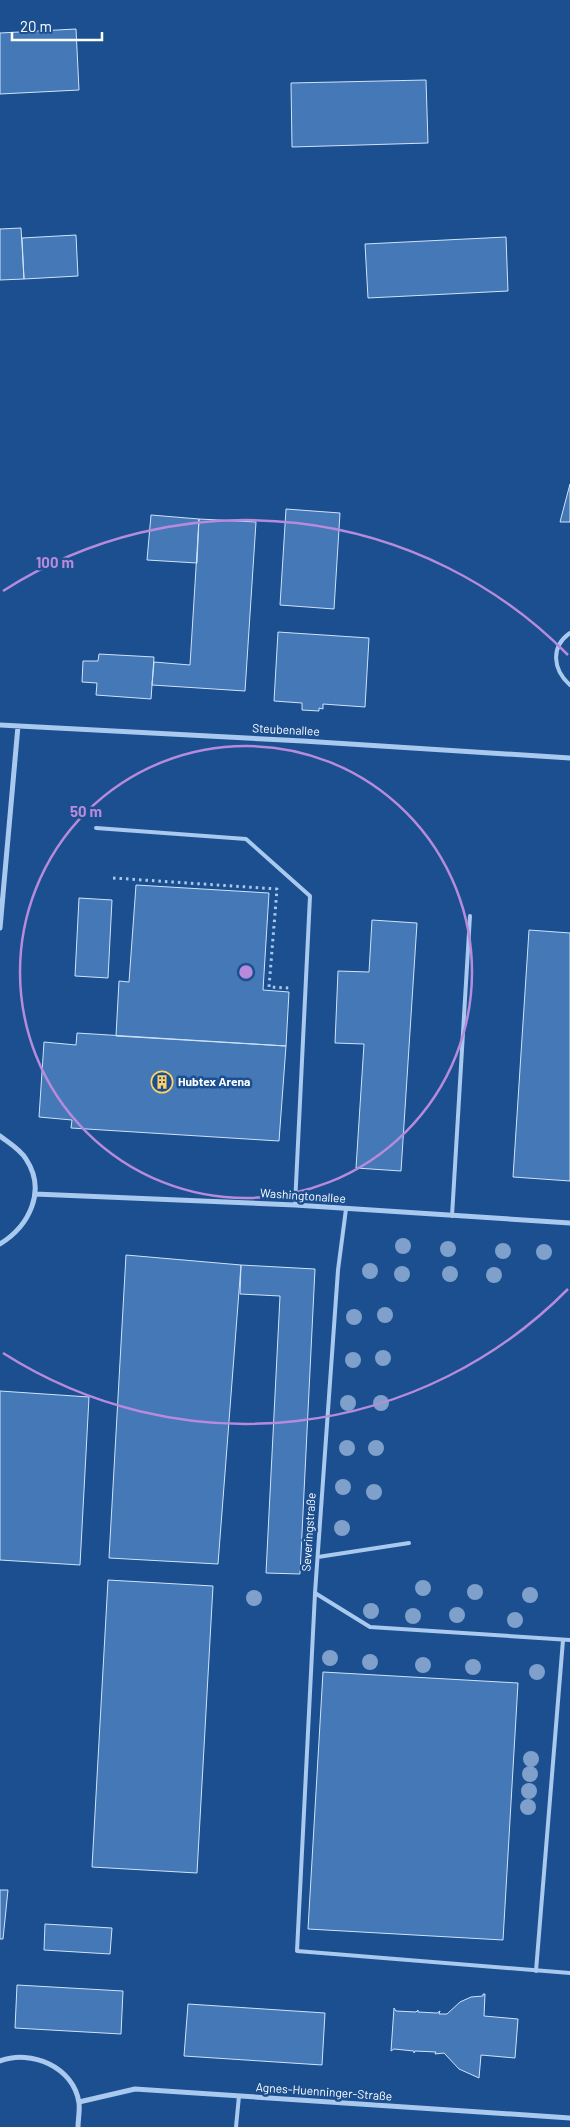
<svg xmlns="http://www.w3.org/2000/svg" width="570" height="2127" font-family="Barlow,sans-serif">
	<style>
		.building { fill: #4478b7; stroke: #cfe3fa }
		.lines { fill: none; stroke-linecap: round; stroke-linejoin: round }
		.path { stroke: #a9c9ee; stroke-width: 3; stroke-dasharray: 2.5 4; stroke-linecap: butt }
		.service { stroke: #a9c9ee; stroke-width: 4 }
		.minor { stroke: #a9c9ee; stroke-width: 5 }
		.tree { fill: #7ea0ca }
		.ring { fill: none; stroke: #b68bdc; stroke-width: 2.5 }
		.labels { text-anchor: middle; stroke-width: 5; stroke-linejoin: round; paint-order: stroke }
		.street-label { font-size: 12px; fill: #fff; stroke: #1b4f8f }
		.poi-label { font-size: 12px; font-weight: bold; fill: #fff; stroke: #1b4f8f; text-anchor: start }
		.centre { fill: #b68bdc; stroke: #1b4f8f; stroke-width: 2.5 }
		.ring-label { font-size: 15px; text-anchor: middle; font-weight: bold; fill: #b68bdc; stroke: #1b4f8f; stroke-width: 5; stroke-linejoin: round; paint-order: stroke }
	</style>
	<rect width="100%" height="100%" fill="#1b4f8f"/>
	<path class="building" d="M76 29 79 90 0 94V33Z
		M426 80 428 143 292 147 291 83Z
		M21 228 24 279 0 280V229Z
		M76 235 78 276 24 279 22 238Z
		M506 237 508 291 368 298 365 244Z
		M570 484V522H560Z
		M286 509 340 513 334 609 280 605Z
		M151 515 199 519 197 563 147 560Z
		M199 519 256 522 245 691 152 685 154 662 190 665Z
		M278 632 369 638 365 707 323 704V709L319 708V711L302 710V703L274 701Z
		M99 654 154 657 151 699 96 695 97 683 82 682 83 661H98Z
		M136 885 269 893 263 990 289 992 286 1046 116 1036 119 981 129 982Z
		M79 898 112 900 108 978 75 976Z
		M372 920 417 923 401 1171 356 1168 364 1044 335 1043 338 971 369 972Z
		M529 930 570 933V1181L513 1177Z
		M77 1033 286 1046 279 1141 71 1128 72 1120 39 1117 44 1042 76 1045Z
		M126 1255 241 1265 218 1564 109 1558Z
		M241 1265 315 1269 300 1574 266 1573 280 1296 240 1294Z
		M0 1391 89 1397 80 1565 0 1560Z
		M108 1580 213 1586 197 1873 92 1867Z
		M323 1672 518 1683 503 1940 308 1929Z
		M0 1890H8L3 1939H0Z
		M45 1924 112 1928 110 1954 44 1950Z
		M17 1985 123 1991 121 2034 15 2028Z
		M483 1994H485L484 2016 518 2019 515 2058 481 2055 479 2078 459 2069 444 2053 435 2054 436 2052 415 2051 414 2053V2051L394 2049 391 2051 394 2008 396 2011 416 2012 418 2010V2012L437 2013 440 2011 439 2014H447L460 2002 471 1997 483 1996Z
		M188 2004 325 2013 322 2065 184 2056Z"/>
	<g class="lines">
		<path class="path" d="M113 878 277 889 269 987 289 988"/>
		<path class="service" d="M570 633C550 647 553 670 570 685
			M96 828 246 839 310 896 295 1205
			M346 1209 338 1270 315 1593 370 1627 570 1640
			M452 1216 470 916
			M318 1557 409 1543
			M315 1593 297 1951 570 1973
			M536 1971 563 1640
			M236 2127 239 2096"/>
		<path class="minor" d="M0 725 303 741 570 758
			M0 928 18 726
			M0 1136C9 1143 20 1149 26 1159 47 1191 29 1226 0 1244
			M35 1194 295 1205 570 1223
			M0 2061C31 2049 74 2067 79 2103 80 2111 78 2119 78 2127
			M79 2102 135 2089 570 2118"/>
	</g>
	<g class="tree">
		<circle cx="403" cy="1246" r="8"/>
		<circle cx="448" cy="1249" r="8"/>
		<circle cx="503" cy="1251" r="8"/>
		<circle cx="544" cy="1252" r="8"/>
		<circle cx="370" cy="1271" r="8"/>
		<circle cx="402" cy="1274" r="8"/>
		<circle cx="450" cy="1274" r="8"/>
		<circle cx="494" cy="1275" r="8"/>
		<circle cx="385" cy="1315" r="8"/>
		<circle cx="354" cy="1317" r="8"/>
		<circle cx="383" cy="1358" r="8"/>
		<circle cx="353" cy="1360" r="8"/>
		<circle cx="348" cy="1403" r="8"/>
		<circle cx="381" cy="1403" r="8"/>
		<circle cx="347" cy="1448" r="8"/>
		<circle cx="376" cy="1448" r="8"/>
		<circle cx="343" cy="1487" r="8"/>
		<circle cx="374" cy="1492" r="8"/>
		<circle cx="342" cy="1528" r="8"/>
		<circle cx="423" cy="1588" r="8"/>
		<circle cx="475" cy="1592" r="8"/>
		<circle cx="530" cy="1595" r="8"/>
		<circle cx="254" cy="1598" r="8"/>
		<circle cx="371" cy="1611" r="8"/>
		<circle cx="457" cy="1615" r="8"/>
		<circle cx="413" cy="1616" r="8"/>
		<circle cx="515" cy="1620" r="8"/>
		<circle cx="330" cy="1658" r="8"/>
		<circle cx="370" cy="1662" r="8"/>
		<circle cx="423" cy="1665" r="8"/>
		<circle cx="473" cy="1667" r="8"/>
		<circle cx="537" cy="1672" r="8"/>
		<circle cx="531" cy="1759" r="8"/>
		<circle cx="530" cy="1774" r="8"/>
		<circle cx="529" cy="1791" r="8"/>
		<circle cx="528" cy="1807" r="8"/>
	</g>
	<g class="ring">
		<circle cx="246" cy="972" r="226"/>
		<path d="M568 1289A452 452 0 0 1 3 1353M3 591A452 452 0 0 1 568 655"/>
	</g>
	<defs>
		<g id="building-ring" transform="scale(1.125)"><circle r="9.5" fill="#1b4f8f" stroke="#ffd166" stroke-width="1.5"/><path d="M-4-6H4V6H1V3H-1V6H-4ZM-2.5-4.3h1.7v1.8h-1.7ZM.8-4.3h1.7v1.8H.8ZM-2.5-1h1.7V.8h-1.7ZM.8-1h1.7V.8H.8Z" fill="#ffd166"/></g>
	</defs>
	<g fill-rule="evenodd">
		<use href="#building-ring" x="162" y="1082"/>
	</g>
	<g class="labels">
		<g class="street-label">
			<text transform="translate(286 730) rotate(3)" y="4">Steubenallee</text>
			<text transform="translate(303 1196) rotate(4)" y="4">Washingtonallee</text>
			<text transform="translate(309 1532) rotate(-86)" y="4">Severingstraße</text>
			<text transform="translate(324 2092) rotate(4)" y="4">Agnes-Huenninger-Straße</text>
		</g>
		<g class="poi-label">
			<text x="178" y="1086">Hubtex Arena</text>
		</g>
	</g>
	<circle cx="246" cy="972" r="8" class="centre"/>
	<g class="ring-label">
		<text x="55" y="568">100 m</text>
		<text x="86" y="817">50 m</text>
	</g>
	<path d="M12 32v8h90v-8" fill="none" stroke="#ffffff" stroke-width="2.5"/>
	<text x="20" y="32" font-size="15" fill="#ffffff" stroke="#1b4f8f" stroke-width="4" paint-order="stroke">20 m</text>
</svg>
